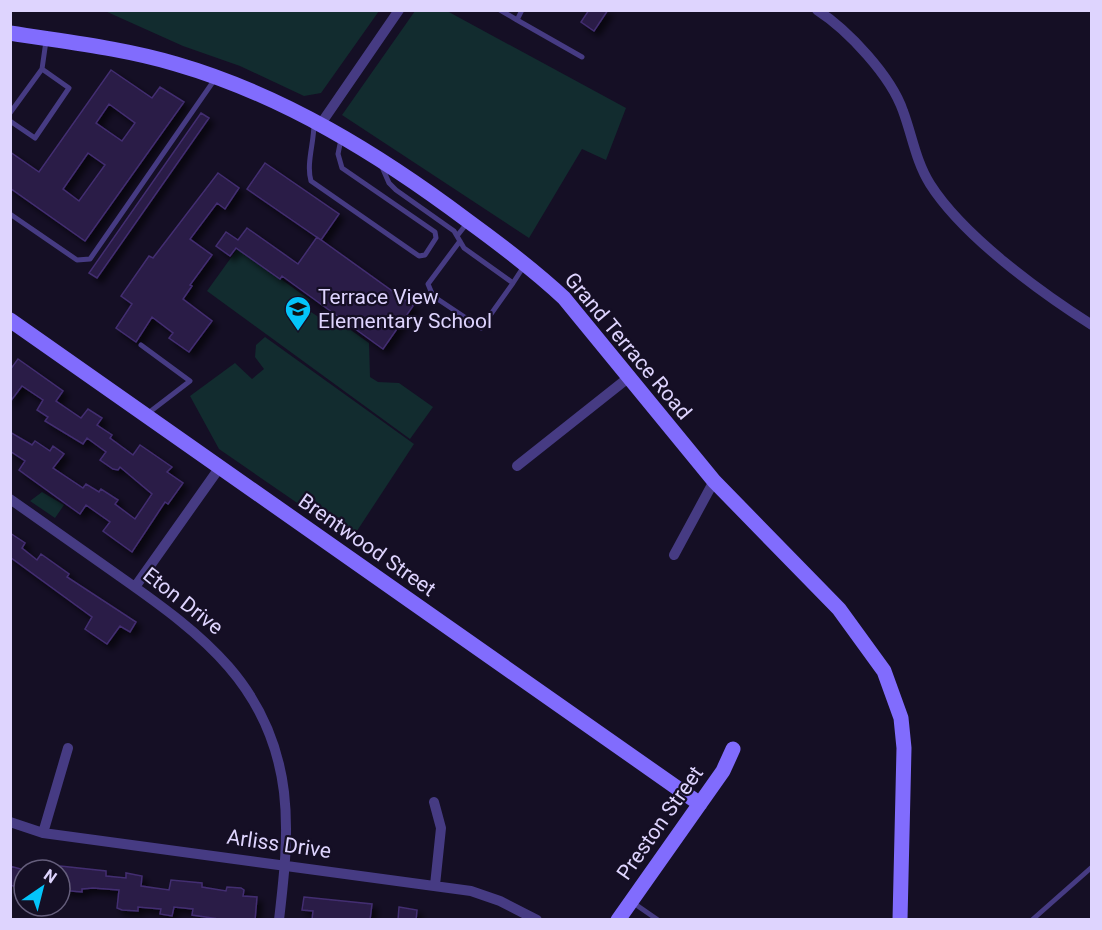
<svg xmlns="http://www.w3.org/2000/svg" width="1102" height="930" font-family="Roboto,sans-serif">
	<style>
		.green { fill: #122c2f }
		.building { fill: #291b46; stroke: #432e71; stroke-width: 1.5; fill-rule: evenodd; filter: url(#shadow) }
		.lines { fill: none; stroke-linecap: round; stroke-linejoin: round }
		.lane { stroke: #463b83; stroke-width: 5 }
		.street { stroke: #463b83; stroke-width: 10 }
		.secondary { stroke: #816cfd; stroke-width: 15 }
		.labels { text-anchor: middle; stroke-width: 4.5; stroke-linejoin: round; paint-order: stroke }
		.poi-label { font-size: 21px; fill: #ded4fe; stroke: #150f25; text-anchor: start }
		.street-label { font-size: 21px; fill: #ded4fe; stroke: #150f25 }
	</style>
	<defs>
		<filter id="shadow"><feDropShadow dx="5" dy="5" stdDeviation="3" flood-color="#0009"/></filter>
	</defs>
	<rect width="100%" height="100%" fill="#150f25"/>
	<path class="green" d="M105 11H379L321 93 304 96 240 66 183 46Z
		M415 11H447L626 108 606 160 582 149 529 238 342 115Z
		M238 248 310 300 305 308 326 322 331 316 369 343 370 377 378 382 399 383 433 407 410 439 207 291Z
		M265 337 414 444 351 540 219 449 190 396 235 363 252 379 264 369 255 357 256 345Z
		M42 492 64 505 55 518 30 501Z"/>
	<path class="building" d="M589 10H608L594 31 581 22Z
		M111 70 152 98 160 87 184 102 85 241 10 188V152L39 172ZM109 104 135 123 122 141 96 123ZM88 153 105 165 79 201 63 189Z
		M201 113 209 118 97 278 89 273Z
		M265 163 339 214 321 240 247 189Z
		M218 173 239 188 225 209 217 203 190 239 212 255 190 285 192 286 183 299 212 321 189 352 169 338 173 333 152 317 136 342 116 328 132 304 121 296 149 256 153 258Z
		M247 228 298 264 317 237 413 306 383 349 282 276 280 279 236 248 230 256 216 246 226 232 238 240Z
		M18 359 63 391 56 401 81 418 88 409 102 418 97 425 112 435 110 438 133 455 140 445 172 467 167 472 183 483 168 504 165 502 132 552 103 531 110 522 86 505 80 514 19 470 25 461 10 451V432L32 445 35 441 50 451 53 446 64 454 53 468 83 488 86 484 99 492 101 489 118 500 115 504 135 519 152 494 120 467 118 470 113 469 100 460 106 452 87 438 83 444 45 421 48 417 37 410 43 400 22 386 10 402V370Z
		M10 533 25 543 22 548 37 560 41 554 69 574 67 577 136 622 130 632 120 626 107 644 85 629 92 617 10 557Z
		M10 866 24 870 20 888 10 885Z
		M60 866 106 871V876L126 878V873L142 876 141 886 169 890 171 880 202 883V887L226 891 227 887 241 888 244 890 243 896 257 897 255 920H226L192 915 193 909 174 907 172 916 160 914 161 909 138 907V911L122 910 117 908 119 890 93 888 82 889V892L60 890Z
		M304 897 372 904 370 920H312L313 911 302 910Z
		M399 907 417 910 416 920H398Z"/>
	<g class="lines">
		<path class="lane" d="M500 10 517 20 522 10
			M517 20 582 57
			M10 113 42 69 46 41
			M10 121 35 138 69 88 42 69
			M314 124C314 143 306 164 311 181L419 256 425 255 436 238 435 232 342 168 338 154 341 139
			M382 167 389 183 396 190 454 231 464 248 513 283 481 328 433 296 428 284 460 241
			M10 214 77 260 90 259 215 79
			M457 236 468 222
			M513 283 524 266
			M141 345 190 381 147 414
			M632 902 658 920
			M1032 920 1092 867"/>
		<path class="street" d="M817 10C848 30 891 76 903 111 912 135 916 162 930 184 963 236 1040 292 1092 325
			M320 125 399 10
			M517 466 628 378
			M10 499C48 526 85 552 122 578 203 635 271 686 284 792 289 835 284 877 279 920
			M674 555 714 481
			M135 587 220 467
			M434 802 441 828 435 885
			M10 822 43 833 471 891 500 901 537 920
			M43 833 68 748"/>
		<path class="secondary" d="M10 33C66 42 122 48 176 64 283 95 380 155 468 221 501 245 534 270 564 298L714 481 839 609 884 671 901 718 904 748 900 920
			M10 320 700 804
			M618 920 723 771 733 749"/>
	</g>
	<defs>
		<g id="school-pin" transform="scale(1.35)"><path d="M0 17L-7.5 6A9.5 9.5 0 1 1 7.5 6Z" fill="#04c4fa" stroke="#150f25"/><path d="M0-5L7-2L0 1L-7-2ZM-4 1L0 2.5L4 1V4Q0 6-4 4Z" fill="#111"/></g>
	</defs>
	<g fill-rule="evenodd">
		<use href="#school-pin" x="298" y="309"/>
	</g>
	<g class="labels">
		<g class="poi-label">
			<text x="318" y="304">Terrace View<tspan x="318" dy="24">Elementary School</tspan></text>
		</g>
		<g class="street-label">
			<text transform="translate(628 346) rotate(50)" y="7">Grand Terrace Road</text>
			<text transform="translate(367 545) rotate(35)" y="7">Brentwood Street</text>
			<text transform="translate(183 601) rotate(38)" y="7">Eton Drive</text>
			<text transform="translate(660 823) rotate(-55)" y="7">Preston Street</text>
			<text transform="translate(279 844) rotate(8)" y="7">Arliss Drive</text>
		</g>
	</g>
	<rect width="1102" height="930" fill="none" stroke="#ded4fe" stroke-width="24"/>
	<g transform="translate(42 888) rotate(35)"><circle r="28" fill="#150f25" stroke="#655e7c" stroke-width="1.5"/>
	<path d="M0-4.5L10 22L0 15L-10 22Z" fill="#04c4fa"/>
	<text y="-9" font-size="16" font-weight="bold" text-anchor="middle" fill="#ded4fe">N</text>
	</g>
</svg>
